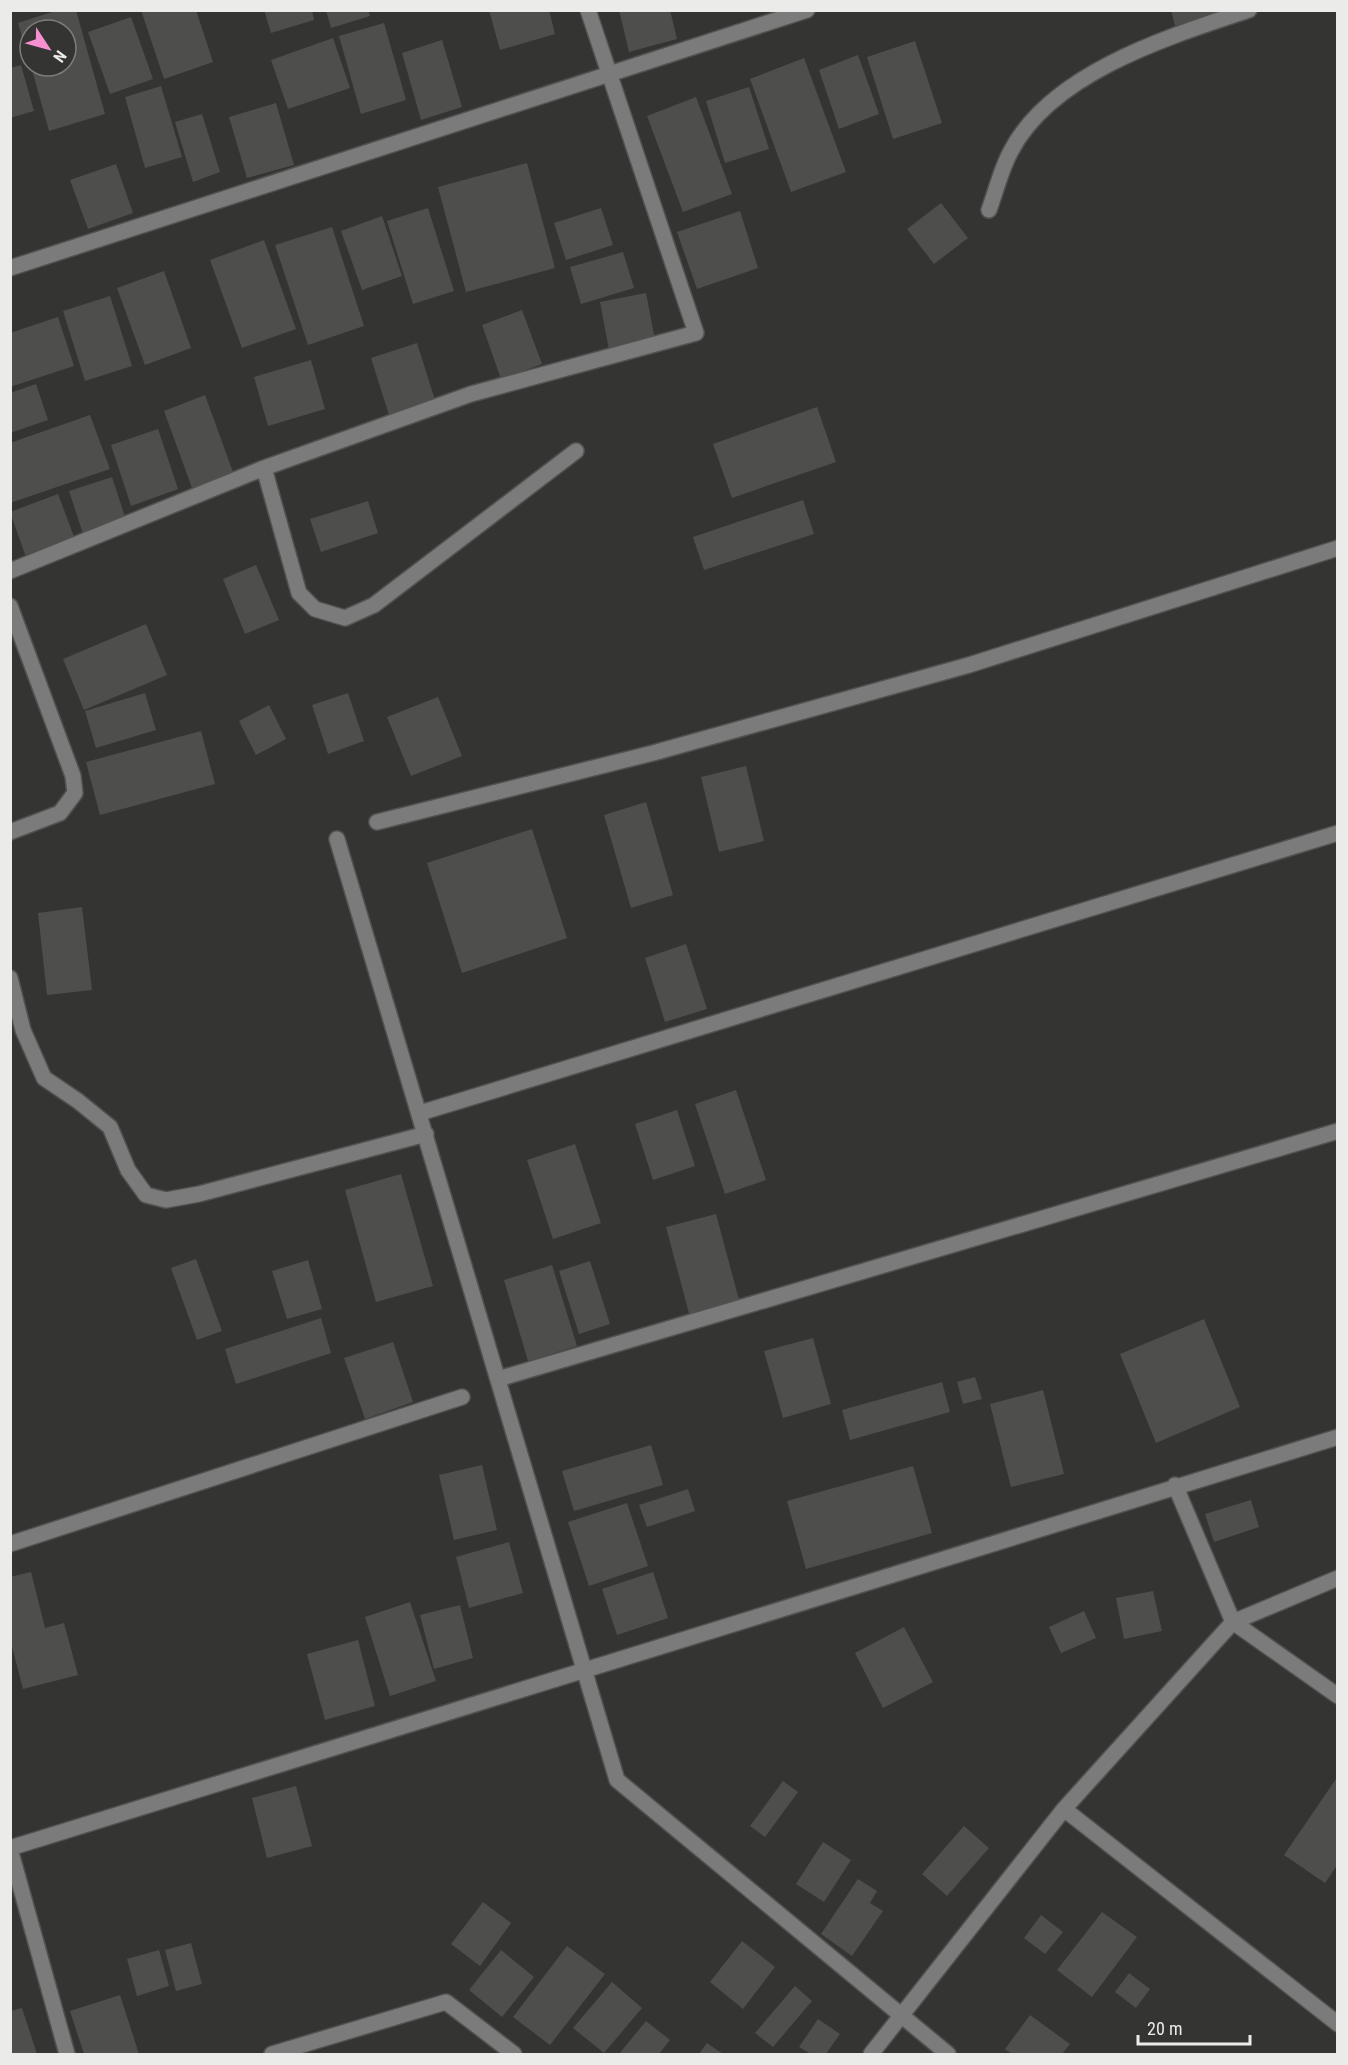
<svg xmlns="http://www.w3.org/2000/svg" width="1348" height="2065" font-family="'Roboto Condensed',sans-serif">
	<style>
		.building { fill: #4e4e4c }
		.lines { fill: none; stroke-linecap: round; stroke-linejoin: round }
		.minor-casing { stroke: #51524f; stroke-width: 18 }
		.minor { stroke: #7c7b7c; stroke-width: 15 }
	</style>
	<rect width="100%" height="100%" fill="#343532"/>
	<path class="building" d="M58 10H76L105 114 49 131 31 66H66V30H30L29 61 18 23Z
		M141 10H196L213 62 164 79Z
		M264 10H312L314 20 271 33Z
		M326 10H368L370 16 331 28Z
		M489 10H549L555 34 500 50Z
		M619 10H670L677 39 629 52Z
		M1171 10H1222V11L1175 26Z
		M131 17 153 79 110 94 88 32Z
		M384 23 406 100 361 114 339 36Z
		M333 38 350 88 288 109 271 60Z
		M442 40 462 107 421 120 402 53Z
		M915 41 942 123 893 139 867 57Z
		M858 55 879 114 839 129 819 70Z
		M804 58 846 172 791 192 750 79Z
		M21 65 34 111 10 118V68Z
		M161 86 182 157 145 168 125 97Z
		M749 87 769 149 725 163 706 101Z
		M696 97 732 194 683 212 647 116Z
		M276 103 294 165 247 178 229 117Z
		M202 114 220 172 193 182 175 122Z
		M527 163 555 268 466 292 438 187Z
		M116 164 133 213 88 229 70 180Z
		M941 203 968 238 934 264 907 229Z
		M428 208 454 291 413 304 387 221Z
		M601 208 613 245 566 260 554 223Z
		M740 211 758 268 697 289 677 232Z
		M382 216 402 276 362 290 341 231Z
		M332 227 364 326 308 345 275 245Z
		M264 240 296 329 242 348 210 260Z
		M623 252 634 288 581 304 570 267Z
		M164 271 191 348 145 365 117 288Z
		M646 293 655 340 609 350 600 302Z
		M110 296 132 366 85 381 63 311Z
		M522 310 542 364 501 379 482 325Z
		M58 317 74 366 10 387V333Z
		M417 343 435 400 389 415 371 358Z
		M311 360 325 409 268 426 254 377Z
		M36 384 48 420 10 433V393Z
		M205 395 233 472 192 488 164 411Z
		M817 407 836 462 732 498 713 444Z
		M90 415 110 469 10 503V443Z
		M158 429 178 489 131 506 111 445Z
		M112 477 127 523 84 537 69 491Z
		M58 494 76 542 27 560 10 512Z
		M803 500 814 534 704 570 693 537Z
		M368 501 378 533 321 552 310 519Z
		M256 565 279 620 245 634 223 579Z
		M146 624 167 675 84 710 63 659Z
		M145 693 156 730 96 748 85 711Z
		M348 693 364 741 328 754 312 705Z
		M438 697 462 756 411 776 387 717Z
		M269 705 286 739 256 755 239 721Z
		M201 731 215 784 100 815 86 762Z
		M746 766 764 841 719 852 701 777Z
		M646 802 673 895 631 908 604 815Z
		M532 829 567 938 462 973 427 863Z
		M82 907 92 990 47 995 38 913Z
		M686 944 707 1009 665 1022 645 958Z
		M736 1090 766 1180 725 1194 695 1104Z
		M677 1110 695 1166 653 1180 635 1124Z
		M575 1144 601 1223 553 1239 527 1160Z
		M401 1174 433 1286 376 1302 345 1190Z
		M716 1214 741 1307 691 1321 666 1227Z
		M196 1259 222 1331 197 1340 171 1268Z
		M308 1260 322 1309 287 1319 272 1271Z
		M590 1261 610 1324 579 1334 559 1271Z
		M552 1265 577 1346 528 1361 504 1280Z
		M321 1318 331 1353 236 1384 225 1349Z
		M1204 1319 1240 1407 1156 1443 1120 1354Z
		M813 1338 831 1404 783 1418 764 1351Z
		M393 1342 413 1402 365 1419 344 1358Z
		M975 1377 982 1399 963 1404 957 1382Z
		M942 1382 950 1412 850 1440 842 1410Z
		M1043 1390 1064 1474 1011 1487 990 1404Z
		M651 1445 663 1485 574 1511 562 1471Z
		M482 1465 497 1530 454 1540 439 1475Z
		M913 1466 932 1533 806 1569 787 1501Z
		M688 1489 695 1511 647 1527 639 1505Z
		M1251 1500 1259 1527 1214 1542 1205 1514Z
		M627 1503 648 1566 589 1586 568 1522Z
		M509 1542 523 1593 469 1608 456 1557Z
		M31 1572 45 1628 64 1623 78 1675 23 1689 10 1639V1577Z
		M653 1572 668 1618 617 1635 602 1589Z
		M1153 1591 1162 1631 1124 1639 1116 1598Z
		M410 1602 436 1681 390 1696 365 1617Z
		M460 1605 473 1658 434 1669 420 1615Z
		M1084 1611 1096 1638 1061 1653 1049 1627Z
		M904 1627 933 1682 883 1708 855 1653Z
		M358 1640 375 1706 325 1720 307 1654Z
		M1338 1776V1864L1325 1883 1284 1855Z
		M783 1781 798 1792 765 1837 750 1826Z
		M296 1786 312 1846 267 1858 252 1798Z
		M964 1826 989 1848 947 1896 922 1874Z
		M823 1842 851 1860 824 1902 796 1884Z
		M858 1879 877 1891 870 1903 883 1911 852 1956 821 1934Z
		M483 1902 511 1923 480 1966 451 1944Z
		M1102 1912 1137 1937 1092 1997 1057 1970Z
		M1041 1915 1063 1932 1045 1954 1024 1938Z
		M742 1941 775 1967 743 2009 710 1982Z
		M191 1943 202 1984 176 1991 165 1950Z
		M567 1946 605 1974 550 2045 513 2017Z
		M159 1950 169 1986 137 1996 127 1959Z
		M501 1950 534 1977 502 2017 469 1990Z
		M1129 1973 1150 1989 1136 2008 1115 1992Z
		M612 1982 642 2008 604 2053 573 2028Z
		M795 1986 812 2001 773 2047 755 2033Z
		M120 1995 139 2054H84L70 2011Z
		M22 2008 37 2054H10V2011Z
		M1030 2015 1070 2044 1062 2054H1012L1005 2049Z
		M818 2019 840 2034 826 2054H811L799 2047Z
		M646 2021 670 2040 659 2054H619Z
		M707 2043 723 2054H699Z"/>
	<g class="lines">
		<g class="minor-casing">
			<path id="minor" d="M989 210C996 191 1001 169 1011 151 1052 72 1171 36 1249 10
				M10 268 807 10
				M264 468 299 593 315 609 345 618 374 605 576 451
				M10 571 264 468 471 394 696 333 588 10
				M10 606 73 776 75 793 60 813 10 832
				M377 822 653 753 969 665 1338 548
				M337 839 617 1780 948 2054
				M10 978 23 1030 44 1078 78 1101 110 1127 128 1170 146 1195 166 1200 199 1194 426 1134
				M420 1113 1338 833
				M498 1379 1338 1131
				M1175 1485 1233 1622 1338 1696
				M10 1544 462 1397
				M1064 1809 1338 2024
				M10 1848 1338 1437
				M10 1849 67 2054
				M272 2054 446 2002 514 2054
				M871 2054 1064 1809 1233 1622 1338 1578"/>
		</g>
		<use href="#minor" class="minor"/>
	</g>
	<rect width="1348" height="2065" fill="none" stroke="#ebecea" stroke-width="24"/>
	<g transform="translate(48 48) rotate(126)"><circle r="28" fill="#343532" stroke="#7d7e7c" stroke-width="1.5"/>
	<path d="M0-4.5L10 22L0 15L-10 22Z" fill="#f690d0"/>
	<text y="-9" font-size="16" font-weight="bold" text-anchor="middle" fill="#ebecea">N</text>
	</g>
	<path d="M1138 2035v9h112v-9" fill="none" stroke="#ebecea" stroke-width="3"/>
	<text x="1147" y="2035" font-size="18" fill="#ebecea" stroke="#343532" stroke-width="4.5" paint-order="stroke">20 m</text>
</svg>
